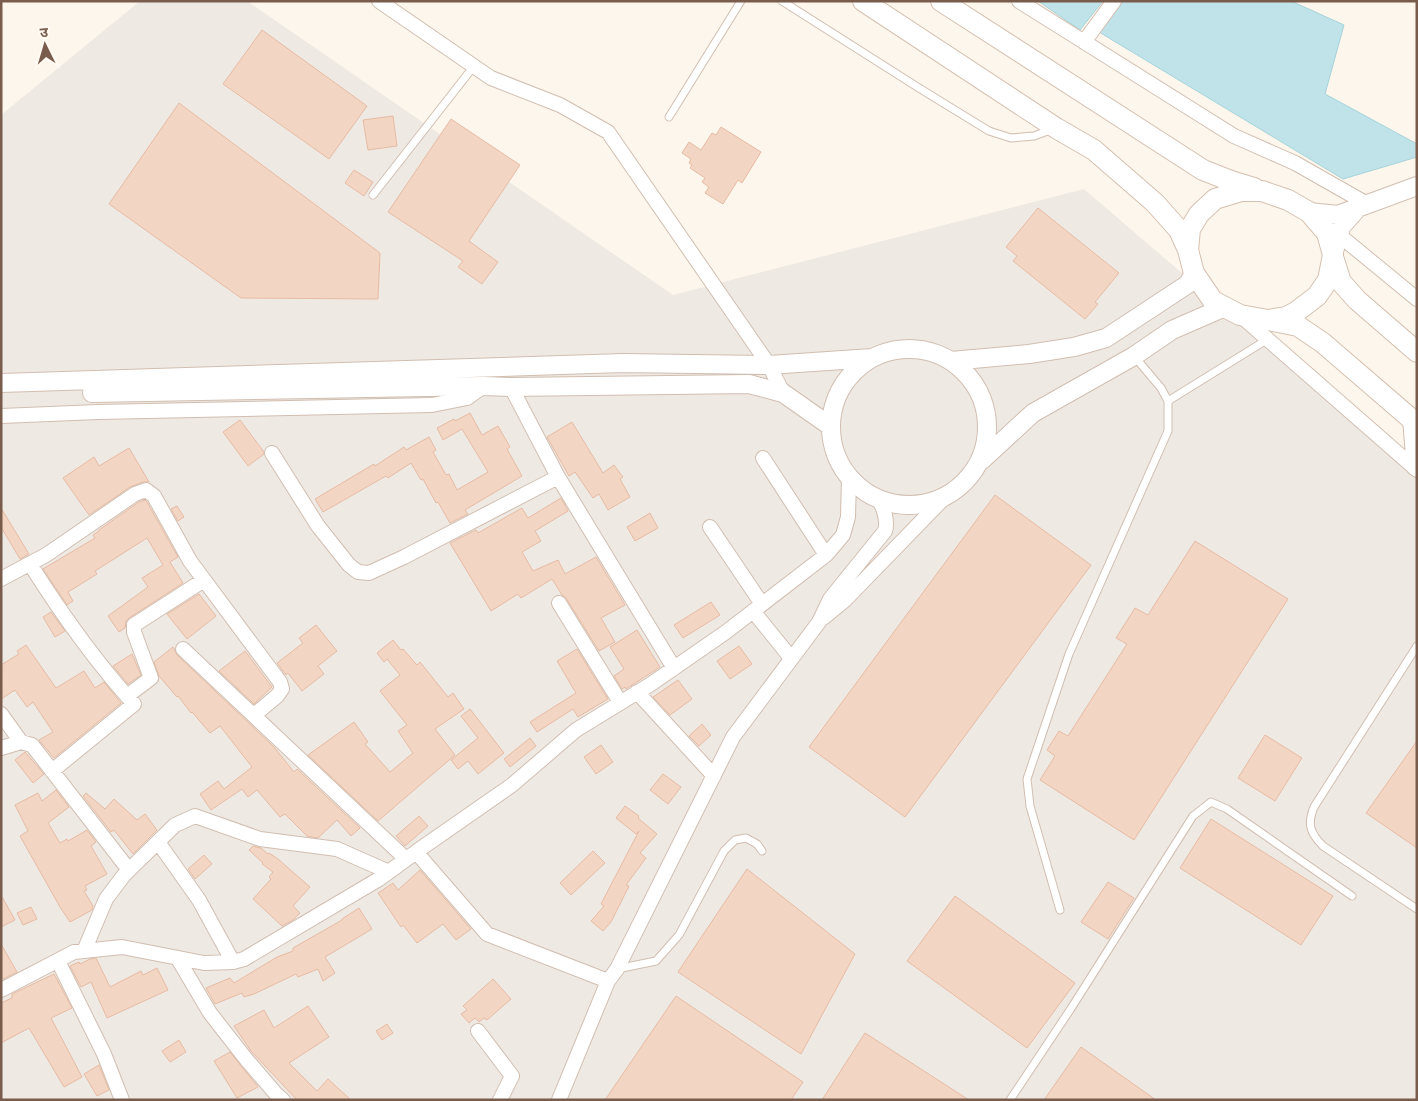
<svg xmlns="http://www.w3.org/2000/svg" width="1418" height="1101" font-family="Karla,'Noto Sans Devanagari',sans-serif">
	<style>
		.industrial { fill: #efe9e4 }
		.water { fill: #bfe3e8; stroke: #a5d3da }
		.building { fill: #f3d5c3; stroke: #e6bba3 }
		.lines { fill: none; stroke-linecap: round; stroke-linejoin: round }
		.service-casing { stroke: #d1beb0; stroke-width: 9 }
		.minor-casing { stroke: #d1beb0; stroke-width: 16 }
		.tertiary-casing { stroke: #d1beb0; stroke-width: 20 }
		.secondary-casing { stroke: #d6c0b0; stroke-width: 22 }
		.service { stroke: #fff; stroke-width: 7 }
		.minor { stroke: #fff; stroke-width: 14 }
		.tertiary { stroke: #fff; stroke-width: 18 }
		.secondary { stroke: #fff; stroke-width: 20 }
	</style>
	<rect width="100%" height="100%" fill="#fdf6ec"/>
	<path class="industrial" d="M140 1H247L673 295 1084 189 1417 475V1100H1V115Z"/>
	<path class="water" d="M1038 1H1103L1080 30Z
		M1123 1H1291L1344 25 1325 94 1417 144V157L1343 179 1099 32Z"/>
	<path class="building" d="M262 30 367 106 329 159 223 84Z
		M179 103 380 253 378 299 241 298 109 204Z
		M393 116 397 146 368 150 363 120Z
		M451 119 520 165 469 241 498 262 482 284 458 267 463 261 388 212Z
		M721 127 761 152 742 183 738 180 723 204 705 193 709 187 702 182 705 178 690 168 692 165 689 163 691 159 682 153 689 142 701 150 712 133 716 135Z
		M354 170 373 182 364 196 345 183Z
		M1038 208 1119 273 1095 302 1098 304 1085 319 1013 261 1017 256 1006 247Z
		M470 413 482 435 498 426 510 447 507 449 522 476 465 510 468 514 450 523 438 502 436 503 423 479 421 480 411 463 388 478 386 476 323 512 315 499 374 464 375 466 404 447 406 450 429 437 436 450 433 452 446 475 449 474 457 490 488 472 462 429 443 440 437 428 454 419 455 421Z
		M240 420 264 452V454L248 466 223 432Z
		M572 422 603 473 614 465 623 477 620 479 630 497 608 510 599 494 593 498 575 472 569 476 547 437Z
		M129 448 149 482H143L130 487 89 515 63 478 94 457 99 466Z
		M995 495 1091 565 905 817 809 747Z
		M561 498 568 511 535 531 541 541 522 552 533 571 558 560 565 574 596 557 625 605 601 618 615 642 599 651 566 598 562 595 552 579 521 598 518 594 491 611 450 543 476 530 478 533 522 508 528 518Z
		M145 500 147 502 178 557 170 562 183 583 129 618 126 621 125 628 119 632 108 616 148 587 142 578 163 565 147 538 95 571 97 574 68 592 73 601 67 605 43 569 95 538 93 535 99 531V530L139 502Z
		M177 506 184 517 178 521 171 509Z
		M1 508 29 554 20 559 1 527Z
		M650 513 658 528 635 541 627 527Z
		M1195 541 1288 599 1134 840 1040 780 1055 756 1047 750 1059 731 1068 736 1127 644 1116 638 1135 608 1148 615Z
		M199 594 216 616 187 639 167 614Z
		M711 602 720 615 683 638 674 625Z
		M51 612 65 631 55 637 43 617Z
		M316 625 337 651 318 666 324 674 302 691 288 673 286 675 277 663 303 643 299 638Z
		M637 630 660 667 626 689 625 687 622 689 614 676 624 669 610 647Z
		M393 640 401 650 403 649 417 665 420 662 448 697 453 693 464 709 435 729 455 755 378 821 308 755 354 722 368 742 365 744 390 772 413 753 398 731 407 725 380 691 400 675 387 659 384 662 377 653Z
		M26 645 56 688 84 671 95 688 104 682 121 703 54 758 39 740 53 732 33 702 27 707 15 690 1 699V665L19 654 17 651Z
		M739 646 752 664 730 679 717 661Z
		M173 647 177 655 274 747 294 772 297 769 360 828 351 836 337 820 318 838 307 836 285 814 280 817 257 790 248 797 242 789 211 810 200 794 218 781 224 789 252 767 220 726 210 733 192 712 191 713 178 696 177 697 159 676 154 662Z
		M577 649 608 699 578 717 573 709 537 732 530 722 576 693 557 661Z
		M245 651 272 687 254 704 219 671Z
		M132 654 141 675 128 684 113 666Z
		M678 680 692 699 670 715 653 697Z
		M470 709 504 753 478 774 468 761 458 769 451 760 478 738 461 716Z
		M702 724 711 735 699 746 689 736Z
		M1265 735 1302 758 1275 801 1238 778Z
		M530 738 536 746 510 767 504 759Z
		M1417 741V848L1366 813Z
		M601 745 613 762 596 774 584 757Z
		M25 752 44 774 33 783 15 760Z
		M663 774 681 787 668 804 650 790Z
		M56 790 69 807 48 823 60 843 67 839 68 841 87 830 96 842 91 846 107 874 85 886 87 890 84 891 93 906 92 910 70 922 60 907 20 836 28 831 15 805 38 793 42 801Z
		M86 793 105 809 114 799 137 820 145 814 157 830 133 854 114 830 111 832 83 796Z
		M625 806 639 816 638 818 657 834 640 853 646 858 626 885 629 886 611 922 603 931 591 921 604 906 601 904 639 831 636 834 616 818Z
		M419 816 428 826 405 846 396 836Z
		M1211 819 1333 896 1301 945 1180 868Z
		M253 846 261 848 268 854 269 853 278 859 310 887 293 906 300 913 293 920 282 926 253 899 271 879 269 877 273 872 262 864 263 863 249 850Z
		M593 851 605 863 571 895 560 883Z
		M204 855 212 864 195 879 188 869Z
		M747 869 855 954 801 1054 678 972Z
		M420 870 471 929 456 940 443 924 417 943 403 925 401 927 378 893 393 883 398 890Z
		M1108 882 1134 898 1108 939 1081 922Z
		M1 895 15 920 1 927Z
		M955 896 1075 983 1027 1048 907 961Z
		M31 907 37 919 23 925 17 913Z
		M359 908 372 929 325 957 335 973 323 981 318 969 298 977 296 974 254 994 244 997 242 993 215 1004 206 988 230 978 234 983 277 957 293 951V948L342 920V919Z
		M1 944 17 972 3 979 1 976Z
		M96 958 110 987 141 971 143 975 157 968 168 990 107 1018 91 982 81 987 70 966 79 962 80 964 90 959Z
		M54 974 72 1008 51 1018 82 1077 64 1087 29 1028 1 1043V1003L12 998V994Z
		M493 979 511 999 487 1020 484 1018 479 1022 475 1018 469 1023 461 1014 467 1010 463 1006Z
		M676 996 803 1082 791 1100H605Z
		M308 1006 329 1037 289 1063 317 1091 328 1079 351 1100H297L251 1051 234 1026 264 1010 274 1028Z
		M387 1024 393 1033 382 1040 376 1031Z
		M865 1033 969 1100H822Z
		M179 1040 186 1052 170 1062 162 1051Z
		M1081 1047 1156 1100H1044Z
		M230 1052 258 1087 237 1098 214 1061Z
		M99 1065 109 1090 97 1096 84 1074Z"/>
	<g class="lines">
		<g class="service-casing">
			<path id="service" d="M782 1 919 88 989 131 1011 138 1034 136 1053 129
				M669 117 741 1
				M373 195 474 66
				M1168 401 1268 339
				M1417 646 1314 807C1307 824 1310 833 1323 846L1417 909
				M1060 910 1030 806 1027 779 1069 654 1168 431V401L1161 388 1134 356
				M617 969 656 961 679 935 724 851 735 840 746 838 757 844 762 851
				M1010 1100 1070 1010 1193 816 1211 802 1227 809 1352 896"/>
		</g>
		<g class="minor-casing">
			<path id="minor" d="M379 1 491 78 560 105 608 132 769 365 783 393
				M1019 1 1234 136 1295 163 1369 205
				M1084 42 1114 1
				M1339 235 1417 299
				M1241 316 1417 470
				M511 387 558 477 674 668
				M1 416 98 412 432 405 467 398 484 386
				M1410 419 1414 468
				M272 453 318 526 349 565 358 572 369 573 404 557 558 477
				M763 458 826 555
				M710 527 762 604
				M30 564C61 613 95 661 134 704L52 771
				M1 579 46 555 135 494 146 490 154 496 190 561 280 682 282 689 277 696 254 715
				M559 603 620 702
				M753 611 791 658
				M823 618 845 600 945 497
				M183 649 406 859
				M637 692 714 776
				M127 696 151 678 134 632V625L204 580
				M1 714 21 742
				M1 748 21 742 32 745 129 870
				M158 842 199 900 233 962
				M416 852 487 934 608 981
				M84 951 106 899 124 875 175 825 195 816 260 839 337 849 389 872
				M178 959 210 1013 246 1059 276 1094 283 1100
				M58 961 104 1054 122 1100
				M1 990 74 952 122 947 204 963 233 962 244 959 379 879 423 847 512 785 576 730 651 684 726 632 826 555 843 535 848 517 849 478
				M478 1031 512 1076 500 1100
				M559 1100 608 981 617 969 733 737 819 622 830 599 885 531C888 522 884 507 878 499"/>
		</g>
		<g class="tertiary-casing">
			<path id="tertiary" d="M1309 212 1338 215 1417 186
				M1333 255 1341 227 1356 210
				M831 427a78 78 0 1 1 156 0a78 78 0 1 1-156 0Z
				M951 361 1029 354 1074 347 1106 338 1188 284 1194 273
				M1 383 623 363 769 365 872 358
				M92 393 484 386 511 387 749 384 783 393 830 426
				M982 460 1033 413 1134 356 1172 330 1225 307"/>
		</g>
		<g class="secondary-casing">
			<path id="secondary" d="M863 1 1056 128 1094 150 1155 203 1179 230 1188 250
				M941 1 1203 170 1231 181 1254 188
				M1333 257 1341 282 1357 300 1417 352
				M1268 320 1286 317 1296 312 1317 296 1328 280 1333 255 1327 233 1309 212 1288 200 1262 191H1241L1215 199 1199 214 1190 229 1188 250 1194 273 1213 301 1240 315 1268 320 1298 326 1323 343 1417 424"/>
		</g>
		<use href="#service" class="service"/>
		<use href="#minor" class="minor"/>
		<use href="#tertiary" class="tertiary"/>
		<use href="#secondary" class="secondary"/>
	</g>
	<rect width="1418" height="1101" fill="none" stroke="#7a5c4d" stroke-width="5"/>
	<g transform="translate(45 45) rotate(355)" stroke="#fffaf3" stroke-width="4" paint-order="stroke">
	<path d="M0-4L9 19L0 12L-9 19Z" fill="#7a5c4d"/>
	<text y="-8" font-size="14" font-weight="bold" text-anchor="middle" fill="#7a5c4d">उ</text>
	</g>
</svg>
